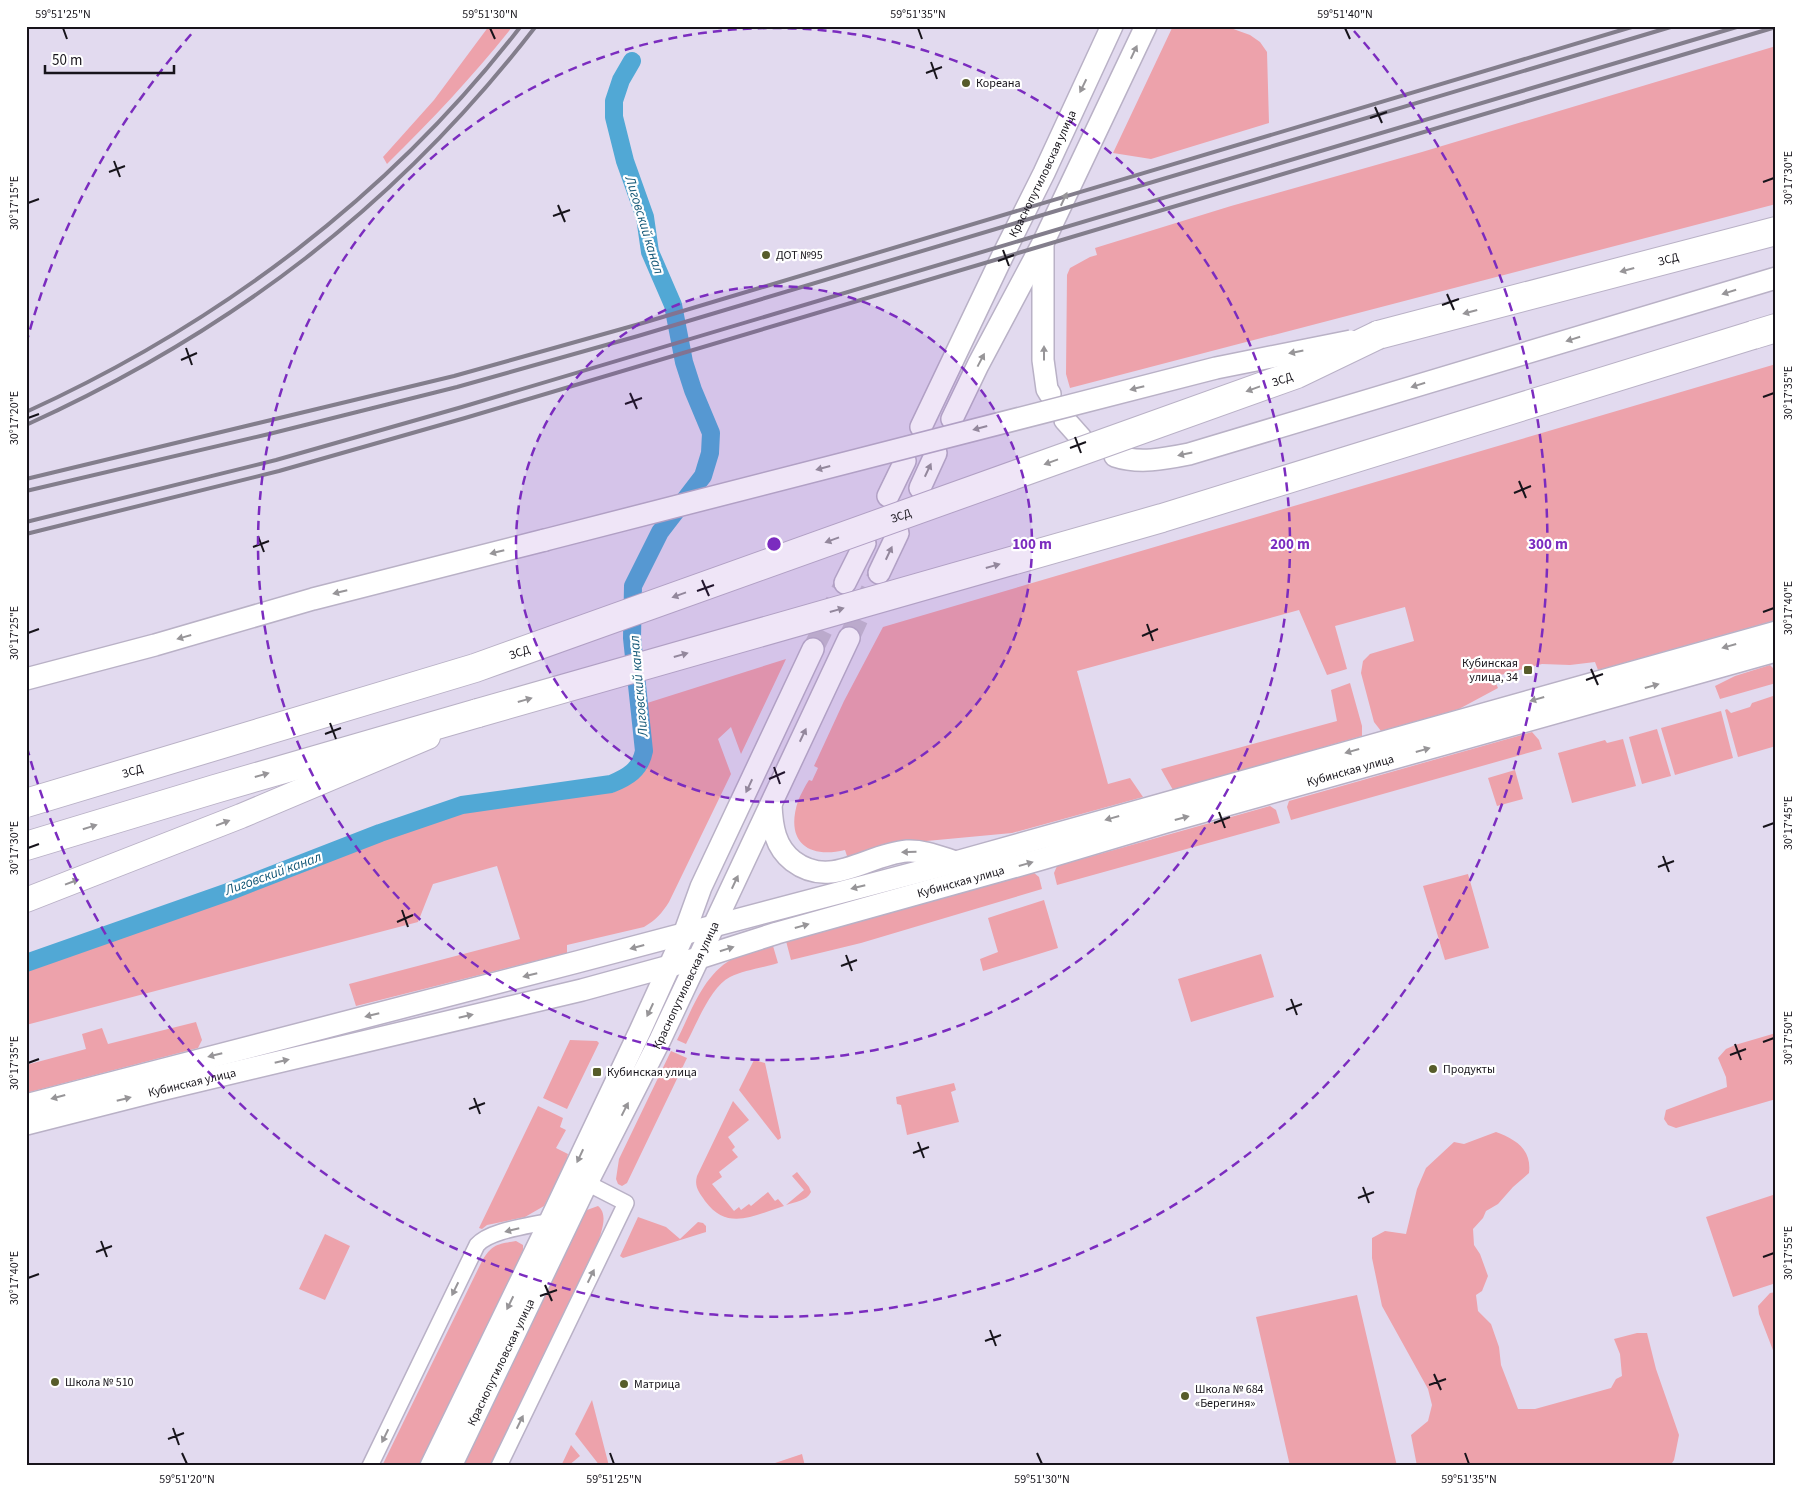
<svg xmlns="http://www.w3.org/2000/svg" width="1802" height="1492" font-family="'Source Sans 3',sans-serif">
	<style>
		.green { fill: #eda2ab }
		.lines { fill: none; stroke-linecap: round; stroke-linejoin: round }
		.canal { stroke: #51a8d5; stroke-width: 18 }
		.secondary-tunnel { stroke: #c4bccf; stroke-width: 21; stroke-dasharray: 21 11; stroke-linecap: butt }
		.minor-casing { stroke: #b9b1c6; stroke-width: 18 }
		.secondary-casing { stroke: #b9b1c6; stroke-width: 24 }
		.primary-casing { stroke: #b9b1c6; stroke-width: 26 }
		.motorway-casing { stroke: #b9b1c6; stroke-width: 30 }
		.minor { stroke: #fff; stroke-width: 15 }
		.secondary { stroke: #fff; stroke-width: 21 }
		.primary { stroke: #fff; stroke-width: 24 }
		.motorway { stroke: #fff; stroke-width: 28 }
		.rail { stroke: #837e8c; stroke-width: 4 }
		.secondary-bridge-casing { stroke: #b9b1c6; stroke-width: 24; stroke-linecap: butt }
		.motorway-bridge-casing { stroke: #b9b1c6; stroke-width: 30; stroke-linecap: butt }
		.secondary-bridge { stroke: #fff; stroke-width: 21 }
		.motorway-bridge { stroke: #fff; stroke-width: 28 }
		.oneway { fill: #979598 }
		.ticks { fill: none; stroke: #17141b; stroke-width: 2 }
		.ring { fill: none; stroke: #7b2cbf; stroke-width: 2.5; stroke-dasharray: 9 6 }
		.poi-dot { fill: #575c2a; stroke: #fff; stroke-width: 2 }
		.labels { text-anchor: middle; stroke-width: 4.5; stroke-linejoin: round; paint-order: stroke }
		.poi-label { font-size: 12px; fill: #17141b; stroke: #fff; text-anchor: start }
		.street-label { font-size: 12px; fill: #17141b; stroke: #fff }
		.water-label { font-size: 14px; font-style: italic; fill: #175a79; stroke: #fff }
		.centre { fill: #7b2cbf; stroke: #fff; stroke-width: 2.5 }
		.ring-label { font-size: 15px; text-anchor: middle; font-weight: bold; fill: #7b2cbf; stroke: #fff; stroke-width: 4.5; stroke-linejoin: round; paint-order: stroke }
		.neatline { fill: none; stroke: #17141b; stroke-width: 2 }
		.ticks-label { font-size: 12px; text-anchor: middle; fill: #17141b }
	</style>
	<rect width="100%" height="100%" fill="#e2daef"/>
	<path class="green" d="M489 26H513C474 75 432 120 387 164L383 157 434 100Z
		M1173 26H1225L1250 35 1260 42 1267 52 1269 123 1151 159 1113 153Z
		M1776 46V204L1070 388 1066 374 1067 275 1070 268 1090 257 1097 255 1095 248 1231 206 1422 152Z
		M1776 364V620L1598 670 1595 662 1570 665 1542 664 1493 677 1498 688 1459 709 1381 731 1374 722 1361 673 1363 661 1370 654 1414 641 1405 607 1335 626 1347 669 1327 675 1299 610 1077 671 1108 784 1130 778 1143 797 1012 833 905 843 848 859 845 850C807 859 785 841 798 801 801 794 805 786 809 780L812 781 818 768 814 766 844 701 883 627Z
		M786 659 741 754 731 727 718 739 731 774 669 902C662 913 656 920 644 927L567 945V953L356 1006 349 984 520 939 497 866 433 884 418 922 26 1025V969L185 916 186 912 463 809 549 798 617 787 639 772 646 762 649 748 644 704Z
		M1770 665 1776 671V683L1720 699 1715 686 1735 676Z
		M1350 683 1362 726V736L1173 790 1161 769 1337 721 1331 690Z
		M1776 695V746L1738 757 1725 710 1727 709 1731 713 1750 707 1752 703Z
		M1721 711 1733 758 1675 775 1661 728Z
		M1657 729 1671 776 1642 784 1629 737Z
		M1532 732 1539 740 1542 749 1291 820 1287 807 1289 801Z
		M1623 739 1636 786 1572 803 1558 753 1605 740 1607 743Z
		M1515 770 1523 799 1497 806 1488 778Z
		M1270 806 1276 810 1280 823 1057 885 1054 873 1057 866Z
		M1033 872 1039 877 1042 889 861 943 791 960 786 941Z
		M1468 874 1489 948 1445 960 1423 886Z
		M1044 900 1058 948 983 971 980 959 998 952 988 918Z
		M773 946 778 963C763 968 744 970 730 977 711 986 696 1025 686 1044L677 1040C692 1010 704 972 736 957 748 952 761 949 773 946Z
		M1261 954 1274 997 1191 1022 1178 979Z
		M196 1022 202 1040 198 1048 26 1093V1065L86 1049 82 1034 102 1028 108 1044Z
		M1776 1033V1099L1676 1128 1668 1125 1664 1119 1666 1110 1727 1087 1726 1077 1718 1058 1726 1049 1735 1045Z
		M570 1040 597 1041 599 1043 567 1109 543 1098Z
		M671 1051 687 1058 627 1183 622 1186 618 1184 616 1179 619 1159Z
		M754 1060 765 1063 780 1132 781 1138 778 1140 739 1090Z
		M954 1083 956 1090 951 1092 959 1122 907 1135 901 1105 897 1104 896 1097Z
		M733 1101 749 1120 728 1137 735 1147 732 1150 738 1157 719 1172 722 1177 712 1184 734 1211 739 1207 741 1210 749 1204 751 1206 768 1192 775 1201 778 1199 784 1206C754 1215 728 1232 705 1201 699 1192 694 1187 697 1176Z
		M538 1106 563 1118 560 1127 566 1130 556 1148 568 1154 566 1163 544 1206 525 1217 487 1225 482 1229 479 1228Z
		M1496 1132C1515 1139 1532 1149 1529 1173L1513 1187 1498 1204 1486 1211 1483 1218 1473 1229 1474 1245 1480 1254 1488 1276 1482 1291 1476 1295 1478 1311 1491 1324 1499 1347 1501 1365 1518 1409H1535L1611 1388 1616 1379 1622 1376 1620 1354 1614 1339 1637 1333H1647L1656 1369 1679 1435 1674 1460 1670 1466H1417L1411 1435 1428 1421 1432 1405 1428 1389 1382 1306 1372 1258V1238L1385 1231 1406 1234 1417 1189 1426 1168 1454 1142 1464 1144Z
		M797 1172 809 1187 811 1192C807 1201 794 1202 786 1205L804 1190 792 1176Z
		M1776 1194V1283L1733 1297 1706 1217Z
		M598 1206C608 1214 602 1229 599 1240L490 1466H461L582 1216 587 1210Z
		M638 1217 666 1227 680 1239 698 1222 703 1223 706 1226V1232L623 1258 620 1256Z
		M325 1234 350 1246 325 1300 299 1289Z
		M516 1241 523 1245V1252L420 1466H382L482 1261C492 1244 498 1244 516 1241Z
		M1776 1292V1358L1759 1314 1758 1306 1770 1293Z
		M1357 1295 1397 1466H1290L1256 1317Z
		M592 1400 609 1466H600L575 1434Z
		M571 1445 580 1456 568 1466H561Z
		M802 1454 805 1466H766Z"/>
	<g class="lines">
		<path class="canal" d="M26 963 228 892 380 833 462 805 611 784C628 777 640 770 644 751L632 638 633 586 660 532 703 476 710 453 711 433 693 390 684 362 673 305 650 252 645 217 625 161 614 117V101L621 80 632 61"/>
		<path class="secondary-tunnel" d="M849 638 879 573
			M813 649 845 583"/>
		<g class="minor-casing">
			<path id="minor" d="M370 1466 477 1245C490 1230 530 1226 550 1221
				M499 1466 626 1203 587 1183"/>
		</g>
		<g class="secondary-casing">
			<g id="secondary">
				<path d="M1043 246V360L1047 389 1050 394"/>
				<path d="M952 419 978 365 1043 243 1146 26"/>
				<path d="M1065 420 1081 438"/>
				<path id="s1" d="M921 427 1002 257 1044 173 1112 26"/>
				<path d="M1115 456C1139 464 1164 459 1189 454L1776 278"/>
				<path d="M920 488 936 453"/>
				<path d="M888 496 905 461"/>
				<path d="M879 573 898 533"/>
				<path d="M845 583 865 543"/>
				<path d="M26 679 155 645 313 599 545 540"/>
				<path d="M771 805C772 827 775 847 793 861 831 890 867 854 907 851 923 850 940 857 956 862"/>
				<path d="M26 1105 577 962 956 862 1776 632"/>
				<path id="s2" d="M26 1124 156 1091 582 990 699 958 777 933 1042 859 1166 822 1776 651"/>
				<path d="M431 1466 550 1221 640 1031 684 934 701 887 813 649"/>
				<path id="s3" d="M451 1466 587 1183 660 1040 849 638"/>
			</g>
		</g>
		<g class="primary-casing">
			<path id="primary" d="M26 900 241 816 428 737"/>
		</g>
		<g class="motorway-casing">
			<g id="motorway">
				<path id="s4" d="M1378 335 1776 231"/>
				<path d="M1753 335 1776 328"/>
				<path d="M26 846 215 789 478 713"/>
			</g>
		</g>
		<use href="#minor" class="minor"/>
		<use href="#secondary" class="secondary"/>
		<use href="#primary" class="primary"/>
		<use href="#motorway" class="motorway"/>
		<path class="rail" d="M26 412C219 324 391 195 521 26
			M26 425C231 332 398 205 536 26
			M26 479 454 376 636 325 1635 26
			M26 491 269 434 457 387 638 336 1674 26
			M26 522 276 460 462 407 1740 26
			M26 534 279 471 465 418 1776 27"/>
		<g class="secondary-bridge-casing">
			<path id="secondary-bridge" d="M545 540 1216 368 1351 341"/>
		</g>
		<g class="motorway-bridge-casing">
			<g id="motorway-bridge">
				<path d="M478 713 1162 518 1753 335"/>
				<path id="s5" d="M26 803 475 668 1297 374 1378 335"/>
			</g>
		</g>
		<use href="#secondary-bridge" class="secondary-bridge"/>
		<use href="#motorway-bridge" class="motorway-bridge"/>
	</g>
	<defs><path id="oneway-solid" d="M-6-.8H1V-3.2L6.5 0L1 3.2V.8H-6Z" transform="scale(1.25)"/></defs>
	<g class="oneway">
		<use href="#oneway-solid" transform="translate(1134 52) rotate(-65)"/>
		<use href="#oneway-solid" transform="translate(1083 86) rotate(116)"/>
		<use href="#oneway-solid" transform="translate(1064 199) rotate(-65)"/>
		<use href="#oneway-solid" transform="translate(1627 270) rotate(165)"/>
		<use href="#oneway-solid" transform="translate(1729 292) rotate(163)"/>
		<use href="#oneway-solid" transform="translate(1470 312) rotate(165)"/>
		<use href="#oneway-solid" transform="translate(1573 339) rotate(163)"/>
		<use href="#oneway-solid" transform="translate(1296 352) rotate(169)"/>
		<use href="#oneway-solid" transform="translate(1044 353) rotate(-90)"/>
		<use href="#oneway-solid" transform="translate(981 360) rotate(-62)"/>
		<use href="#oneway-solid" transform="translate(1418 385) rotate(163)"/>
		<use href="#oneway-solid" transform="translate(1137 388) rotate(166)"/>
		<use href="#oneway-solid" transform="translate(1253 389) rotate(160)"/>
		<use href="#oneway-solid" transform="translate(980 428) rotate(165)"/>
		<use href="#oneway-solid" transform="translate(1185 454) rotate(168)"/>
		<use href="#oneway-solid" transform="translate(1051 462) rotate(160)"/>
		<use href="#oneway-solid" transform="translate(823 468) rotate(165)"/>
		<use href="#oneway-solid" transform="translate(928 470) rotate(-65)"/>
		<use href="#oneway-solid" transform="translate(832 540) rotate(160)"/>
		<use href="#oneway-solid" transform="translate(497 552) rotate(166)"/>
		<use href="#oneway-solid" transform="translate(889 553) rotate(-65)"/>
		<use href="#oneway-solid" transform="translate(993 566) rotate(-16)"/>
		<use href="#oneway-solid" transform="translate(340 592) rotate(166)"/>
		<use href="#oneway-solid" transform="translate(679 595) rotate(160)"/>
		<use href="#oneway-solid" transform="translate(837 610) rotate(-16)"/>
		<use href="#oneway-solid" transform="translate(184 637) rotate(164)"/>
		<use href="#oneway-solid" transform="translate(1729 646) rotate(164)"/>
		<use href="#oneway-solid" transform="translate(681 655) rotate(-16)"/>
		<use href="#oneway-solid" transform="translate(1652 686) rotate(-16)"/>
		<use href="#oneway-solid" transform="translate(1537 699) rotate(164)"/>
		<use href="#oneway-solid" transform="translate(525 700) rotate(-16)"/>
		<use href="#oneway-solid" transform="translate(803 735) rotate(-65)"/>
		<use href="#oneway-solid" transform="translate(1423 750) rotate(-16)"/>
		<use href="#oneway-solid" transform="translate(1352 751) rotate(164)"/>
		<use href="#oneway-solid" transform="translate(262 775) rotate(-16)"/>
		<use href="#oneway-solid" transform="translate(749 786) rotate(115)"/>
		<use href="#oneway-solid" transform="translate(1112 818) rotate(164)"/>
		<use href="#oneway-solid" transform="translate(1182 818) rotate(-15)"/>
		<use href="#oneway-solid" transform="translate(223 823) rotate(-21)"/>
		<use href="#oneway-solid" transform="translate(90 827) rotate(-17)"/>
		<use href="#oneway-solid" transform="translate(909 852) rotate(178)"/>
		<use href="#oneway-solid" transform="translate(1026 864) rotate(-16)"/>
		<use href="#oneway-solid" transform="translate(72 882) rotate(-21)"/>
		<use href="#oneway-solid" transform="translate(735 882) rotate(-65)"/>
		<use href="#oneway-solid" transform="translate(858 887) rotate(166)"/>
		<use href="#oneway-solid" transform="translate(802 926) rotate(-16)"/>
		<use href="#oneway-solid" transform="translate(637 947) rotate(165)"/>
		<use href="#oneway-solid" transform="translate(727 949) rotate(-18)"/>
		<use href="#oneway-solid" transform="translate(530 975) rotate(166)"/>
		<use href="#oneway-solid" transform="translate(650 1010) rotate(115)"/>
		<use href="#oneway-solid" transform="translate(372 1015) rotate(166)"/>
		<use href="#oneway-solid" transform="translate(466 1016) rotate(-13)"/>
		<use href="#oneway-solid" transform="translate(215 1055) rotate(166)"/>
		<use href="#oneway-solid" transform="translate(282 1061) rotate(-13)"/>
		<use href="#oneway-solid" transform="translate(58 1097) rotate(165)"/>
		<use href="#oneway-solid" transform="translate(124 1099) rotate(-14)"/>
		<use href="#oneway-solid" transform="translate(625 1109) rotate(-63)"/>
		<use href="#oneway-solid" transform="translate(580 1156) rotate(115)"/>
		<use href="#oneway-solid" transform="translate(512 1230) rotate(166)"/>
		<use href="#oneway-solid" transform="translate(591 1276) rotate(-64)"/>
		<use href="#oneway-solid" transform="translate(455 1289) rotate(116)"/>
		<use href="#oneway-solid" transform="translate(510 1303) rotate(116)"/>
		<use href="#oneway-solid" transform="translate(520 1422) rotate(-64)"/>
		<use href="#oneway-solid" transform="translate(385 1436) rotate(116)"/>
	</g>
	<path class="ticks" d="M63 28 67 39M490 28 495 39M918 28 922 39M1345 28 1350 39M931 62 937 79M926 73 942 67M1375 107 1382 123M1370 118 1387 112M114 161 120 177M109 172 125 166M1763 182 1774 178M28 203 39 199M558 205 565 222M553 216 570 210M1003 250 1009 266M998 261 1014 255M1447 294 1454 310M1442 305 1459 299M186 348 192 365M181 360 197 353M630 393 637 409M1763 397 1774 393M625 404 642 398M28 418 39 414M1075 437 1081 453M1070 448 1086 442M1519 481 1526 498M1514 493 1531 486M258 536 264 552M253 547 269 541M702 580 709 596M697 591 714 585M1763 612 1774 608M1147 624 1153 641M28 633 39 629M1142 636 1158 629M1591 669 1598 685M1586 680 1603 674M330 723 336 739M325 734 341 728M774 767 780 784M769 779 785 772M1219 812 1225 828M1214 823 1230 817M1763 827 1774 823M28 848 39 844M1663 856 1669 872M1658 867 1674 861M402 910 408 927M397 922 413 915M846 955 852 971M841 966 857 960M1291 999 1297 1015M1286 1010 1302 1004M1763 1042 1774 1038M1735 1044 1741 1060M1730 1055 1746 1049M28 1063 39 1059M474 1098 480 1114M469 1109 485 1103M918 1142 924 1158M913 1153 929 1147M1363 1187 1369 1203M1358 1198 1374 1192M101 1241 107 1257M96 1252 112 1246M1763 1257 1774 1253M28 1278 39 1274M545 1285 552 1301M540 1296 557 1290M990 1330 996 1346M985 1341 1001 1335M1434 1374 1441 1390M1429 1385 1446 1379M173 1428 179 1445M168 1439 184 1433M182 1453 187 1464M610 1453 614 1464M1037 1453 1042 1464M1465 1453 1469 1464"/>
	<circle cx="774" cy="544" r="258" fill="#7b2cbf" fill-opacity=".12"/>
	<g class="ring">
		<circle cx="774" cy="544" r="258"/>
		<circle cx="774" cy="544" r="516"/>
		<path d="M26 344A774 774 0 0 1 194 31M1354 31A774 774 0 1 1 26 744"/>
	</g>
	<g class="poi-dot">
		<circle cx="966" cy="83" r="5"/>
		<circle cx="766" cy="255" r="5"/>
		<rect x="1523" y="665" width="10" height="10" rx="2.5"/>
		<circle cx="1433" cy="1069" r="5"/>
		<rect x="592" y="1067" width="10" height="10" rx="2.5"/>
		<circle cx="55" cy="1382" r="5"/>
		<circle cx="624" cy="1384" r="5"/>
		<circle cx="1185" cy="1396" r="5"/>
	</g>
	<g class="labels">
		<g class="poi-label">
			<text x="976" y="87">Кореана</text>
			<text x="776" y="259">ДОТ №95</text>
			<text x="1518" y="667" text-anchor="end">Кубинская<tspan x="1518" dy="14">улица, 34</tspan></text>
			<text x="1443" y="1073">Продукты</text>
			<text x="607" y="1076">Кубинская улица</text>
			<text x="65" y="1386">Школа № 510</text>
			<text x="634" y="1388">Матрица</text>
			<text x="1195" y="1393">Школа № 684<tspan x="1195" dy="14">«Берегиня»</tspan></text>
		</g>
		<g class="street-label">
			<text dy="4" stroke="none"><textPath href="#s1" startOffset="281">Краснопутиловская улица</textPath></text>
			<text dy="4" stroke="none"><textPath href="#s4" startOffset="300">ЗСД</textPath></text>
			<text dy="4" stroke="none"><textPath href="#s5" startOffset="1326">ЗСД</textPath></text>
			<text dy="4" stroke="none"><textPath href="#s5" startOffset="921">ЗСД</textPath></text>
			<text dy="4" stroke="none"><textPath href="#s5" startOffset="516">ЗСД</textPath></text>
			<text dy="4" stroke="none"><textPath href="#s5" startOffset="111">ЗСД</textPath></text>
			<text dy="4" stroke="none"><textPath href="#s2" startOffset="1371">Кубинская улица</textPath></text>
			<text dy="4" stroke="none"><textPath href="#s2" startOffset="966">Кубинская улица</textPath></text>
			<text dy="4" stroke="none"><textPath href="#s3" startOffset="535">Краснопутиловская улица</textPath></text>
			<text dy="4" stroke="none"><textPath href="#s2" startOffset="171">Кубинская улица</textPath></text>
			<text dy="4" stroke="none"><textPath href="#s3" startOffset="115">Краснопутиловская улица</textPath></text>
		</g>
		<g class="water-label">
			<text transform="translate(645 225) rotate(73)" y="5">Лиговский канал</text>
			<text transform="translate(638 686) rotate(-95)" y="5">Лиговский канал</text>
			<text transform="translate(273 873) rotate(-20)" y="5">Лиговский канал</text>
		</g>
	</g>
	<circle cx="774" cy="544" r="8" class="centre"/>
	<g class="ring-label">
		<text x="1032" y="549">100 m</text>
		<text x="1290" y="549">200 m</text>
		<text x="1548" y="549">300 m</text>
	</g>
	<rect width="1802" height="1492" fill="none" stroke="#ffffff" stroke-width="55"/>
	<path d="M45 65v8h129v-8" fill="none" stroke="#17141b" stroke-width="2.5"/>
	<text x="52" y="65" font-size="15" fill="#17141b" stroke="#ffffff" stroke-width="4" paint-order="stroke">50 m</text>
	<rect x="28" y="28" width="1746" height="1436" class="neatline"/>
	<g class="ticks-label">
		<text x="63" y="18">59°51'25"N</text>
		<text x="490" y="18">59°51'30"N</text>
		<text x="918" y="18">59°51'35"N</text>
		<text x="1345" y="18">59°51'40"N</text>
		<text transform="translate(1788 178) rotate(-90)" y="4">30°17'30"E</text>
		<text transform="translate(14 203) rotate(-90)" y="4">30°17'15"E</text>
		<text transform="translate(1788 393) rotate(-90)" y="4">30°17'35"E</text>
		<text transform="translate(14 418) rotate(-90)" y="4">30°17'20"E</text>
		<text transform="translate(1788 608) rotate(-90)" y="4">30°17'40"E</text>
		<text transform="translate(14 633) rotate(-90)" y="4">30°17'25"E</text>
		<text transform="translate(1788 823) rotate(-90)" y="4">30°17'45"E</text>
		<text transform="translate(14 848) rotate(-90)" y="4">30°17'30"E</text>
		<text transform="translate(1788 1038) rotate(-90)" y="4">30°17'50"E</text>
		<text transform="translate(14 1063) rotate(-90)" y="4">30°17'35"E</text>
		<text transform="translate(1788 1253) rotate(-90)" y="4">30°17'55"E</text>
		<text transform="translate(14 1278) rotate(-90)" y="4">30°17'40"E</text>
		<text x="187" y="1483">59°51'20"N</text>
		<text x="614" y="1483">59°51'25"N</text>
		<text x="1042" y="1483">59°51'30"N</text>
		<text x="1469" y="1483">59°51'35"N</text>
	</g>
</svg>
